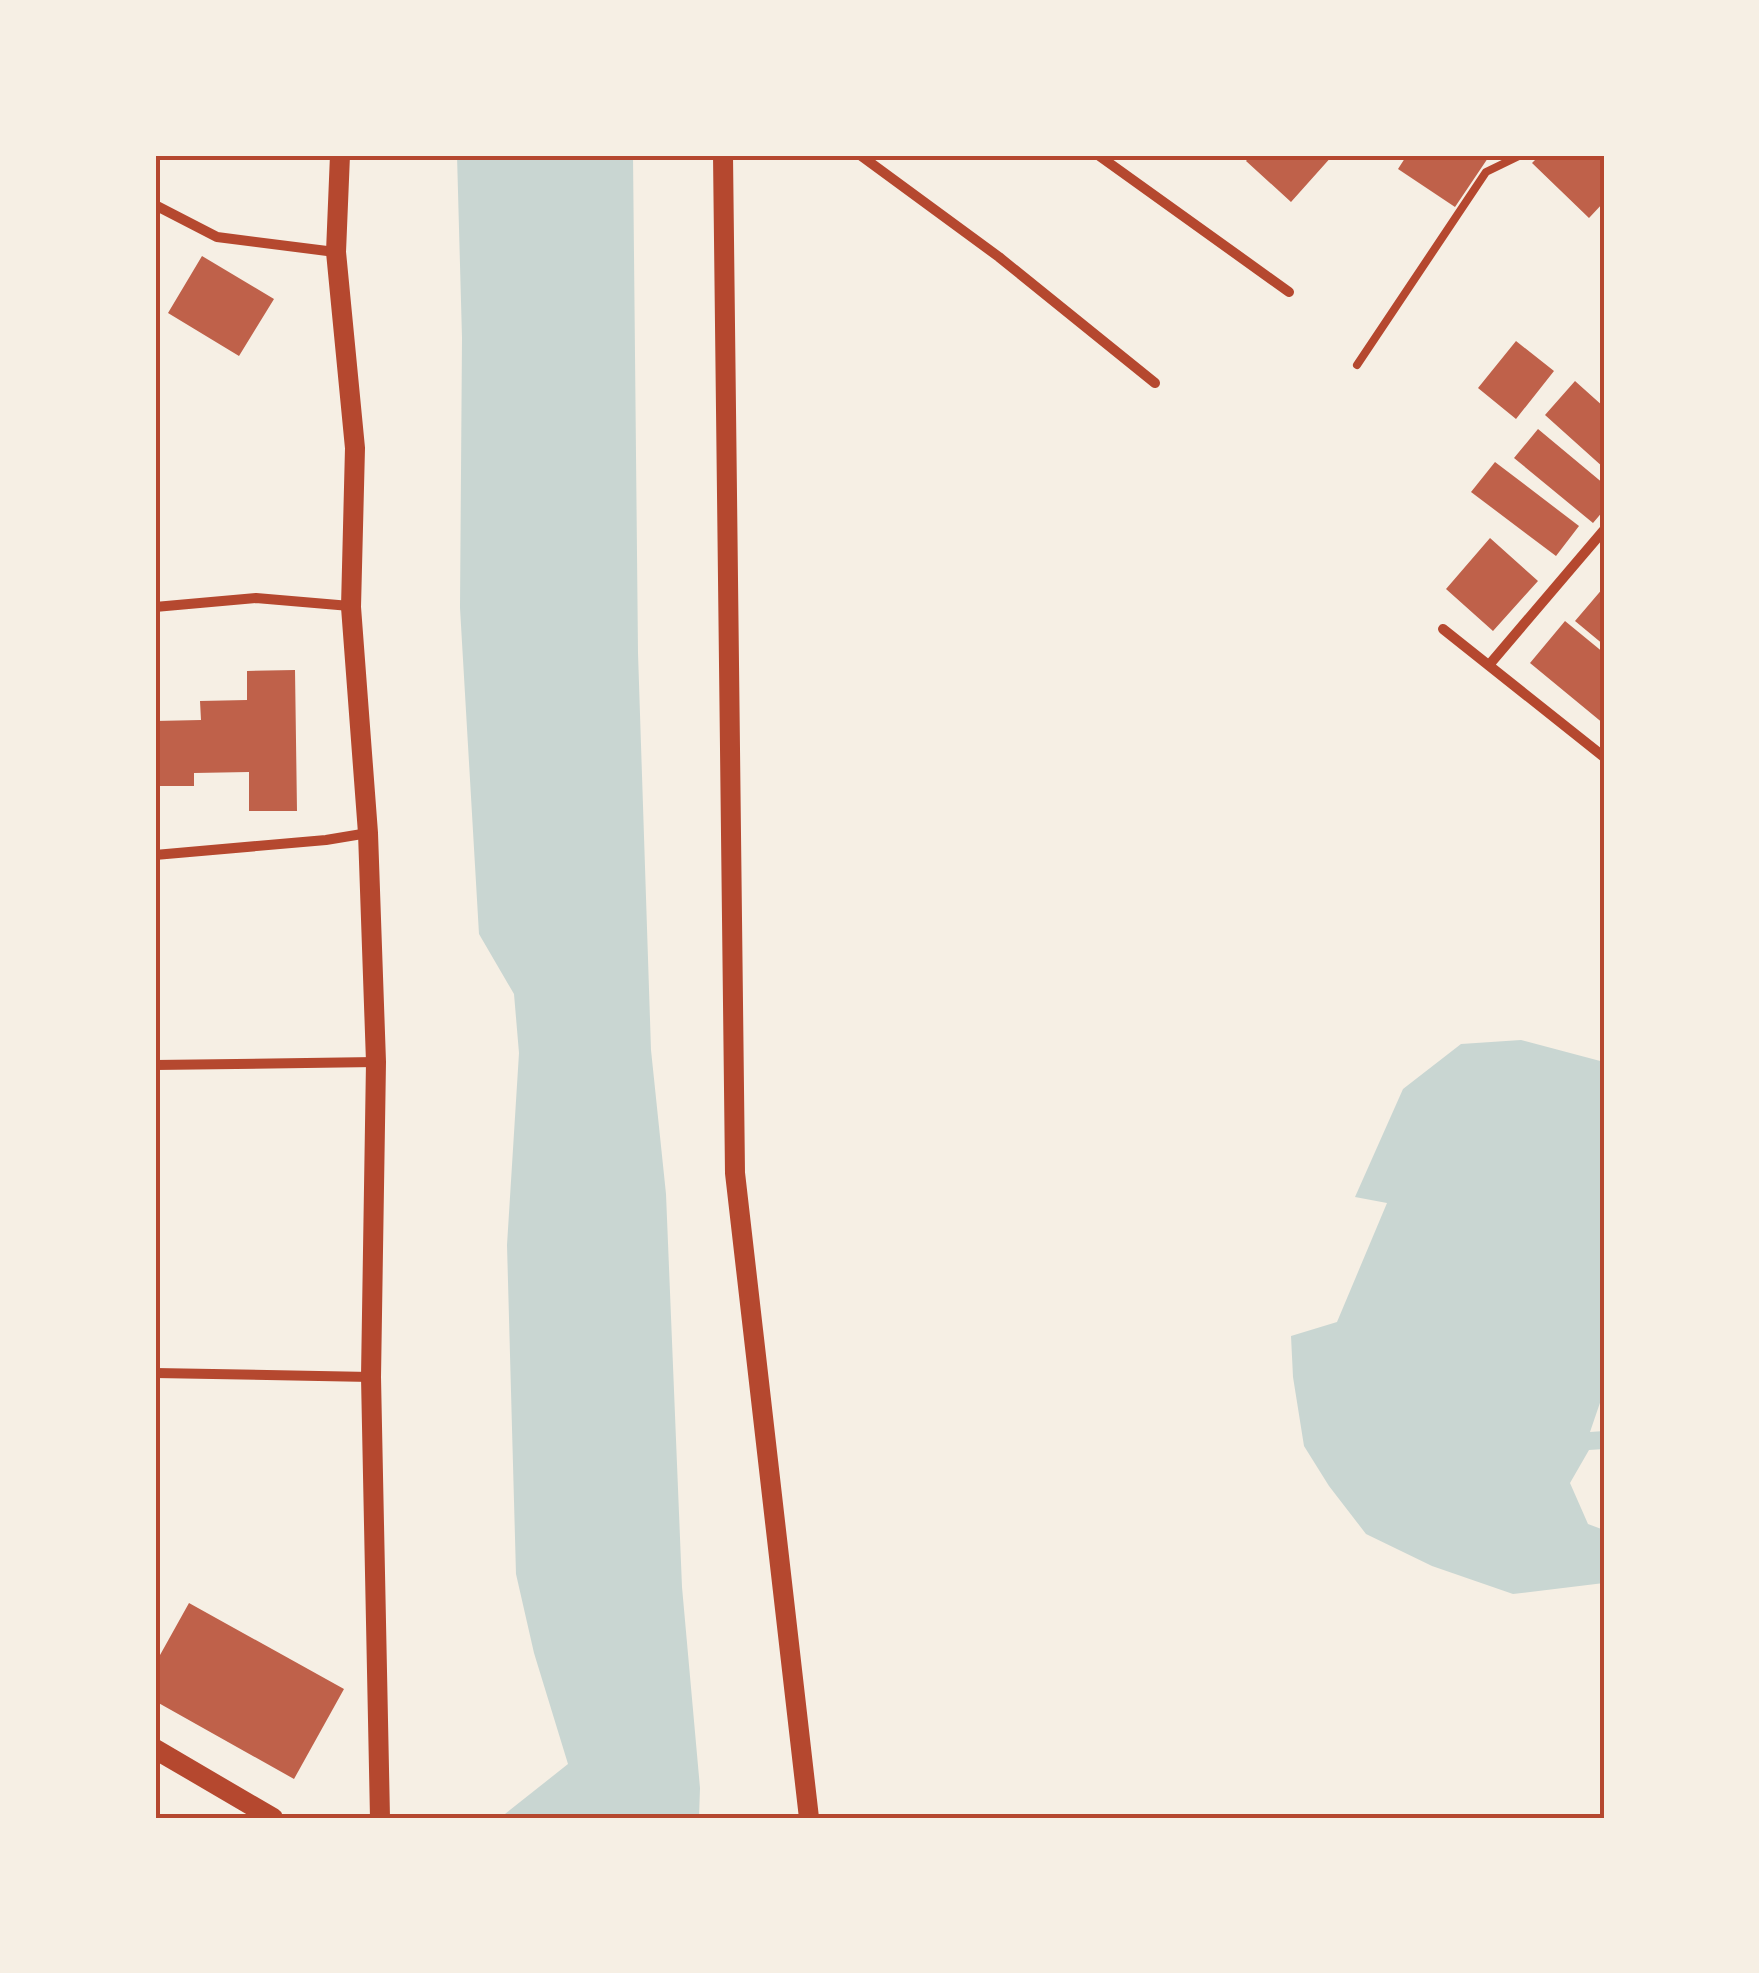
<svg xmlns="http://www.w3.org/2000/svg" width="1759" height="1973" font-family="Ubuntu,sans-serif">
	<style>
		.water { fill: #c9d6d2 }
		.building { fill: #bf614a }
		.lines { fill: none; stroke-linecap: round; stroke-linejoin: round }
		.service { stroke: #b5482f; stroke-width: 8 }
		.minor { stroke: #b5482f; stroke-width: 10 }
		.secondary { stroke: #b5482f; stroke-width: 20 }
		.neatline { fill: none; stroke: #b5482f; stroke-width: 4 }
	</style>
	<rect width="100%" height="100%" fill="#f6efe4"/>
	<path class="water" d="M457 155H633L638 653 651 1050 666 1194 682 1587 700 1788 699 1818H506L505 1814 568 1764 534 1653 516 1574 507 1245 519 1053 514 994 479 934 460 608 462 338Z
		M1521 1040 1604 1062V1391L1590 1432 1604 1431V1449L1589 1450 1570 1483 1588 1524 1604 1530V1583L1513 1594 1432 1566 1366 1534 1329 1486 1304 1446 1293 1377 1291 1336 1337 1322 1387 1203 1355 1197 1403 1089 1461 1044Z"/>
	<path class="building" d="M1251 155H1333L1291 202 1246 161Z
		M1407 155H1490L1455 207 1398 169Z
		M1540 155H1604V202L1589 218 1532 163Z
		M202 256 274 299 239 356 168 313Z
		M1516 341 1554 371 1516 419 1478 388Z
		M1575 381 1604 407V468L1545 415Z
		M1538 429 1604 484V510L1593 523 1514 458Z
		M1495 462 1579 526 1556 556 1471 492Z
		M1490 538 1538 581 1493 631 1446 589Z
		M1604 587V645L1575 621Z
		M1565 621 1604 653V724L1530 663Z
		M295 670 297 811H249V772L194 773V786H155V721L201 720 200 701 247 700V671Z
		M189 1603 344 1689 294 1779 155 1701V1664Z"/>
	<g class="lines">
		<path class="service" d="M1357 365 1486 172 1521 155"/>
		<path class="minor" d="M860 155 999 257 1155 383
			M1098 155 1289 292
			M155 205 217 237 335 252
			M155 607 256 598 350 606
			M1443 629 1604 757
			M1489 665 1604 530
			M155 855 326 840 368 833
			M155 1065 376 1062
			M155 1373 371 1377"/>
		<path class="secondary" d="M340 155 336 252 355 448 351 607 368 833 376 1062 371 1377 380 1818
			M723 155 735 1173 809 1818
			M155 1749 273 1818"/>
	</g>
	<rect width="1759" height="1973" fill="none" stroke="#f6efe4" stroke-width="315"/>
	<rect x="158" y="158" width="1444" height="1658" class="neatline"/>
</svg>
